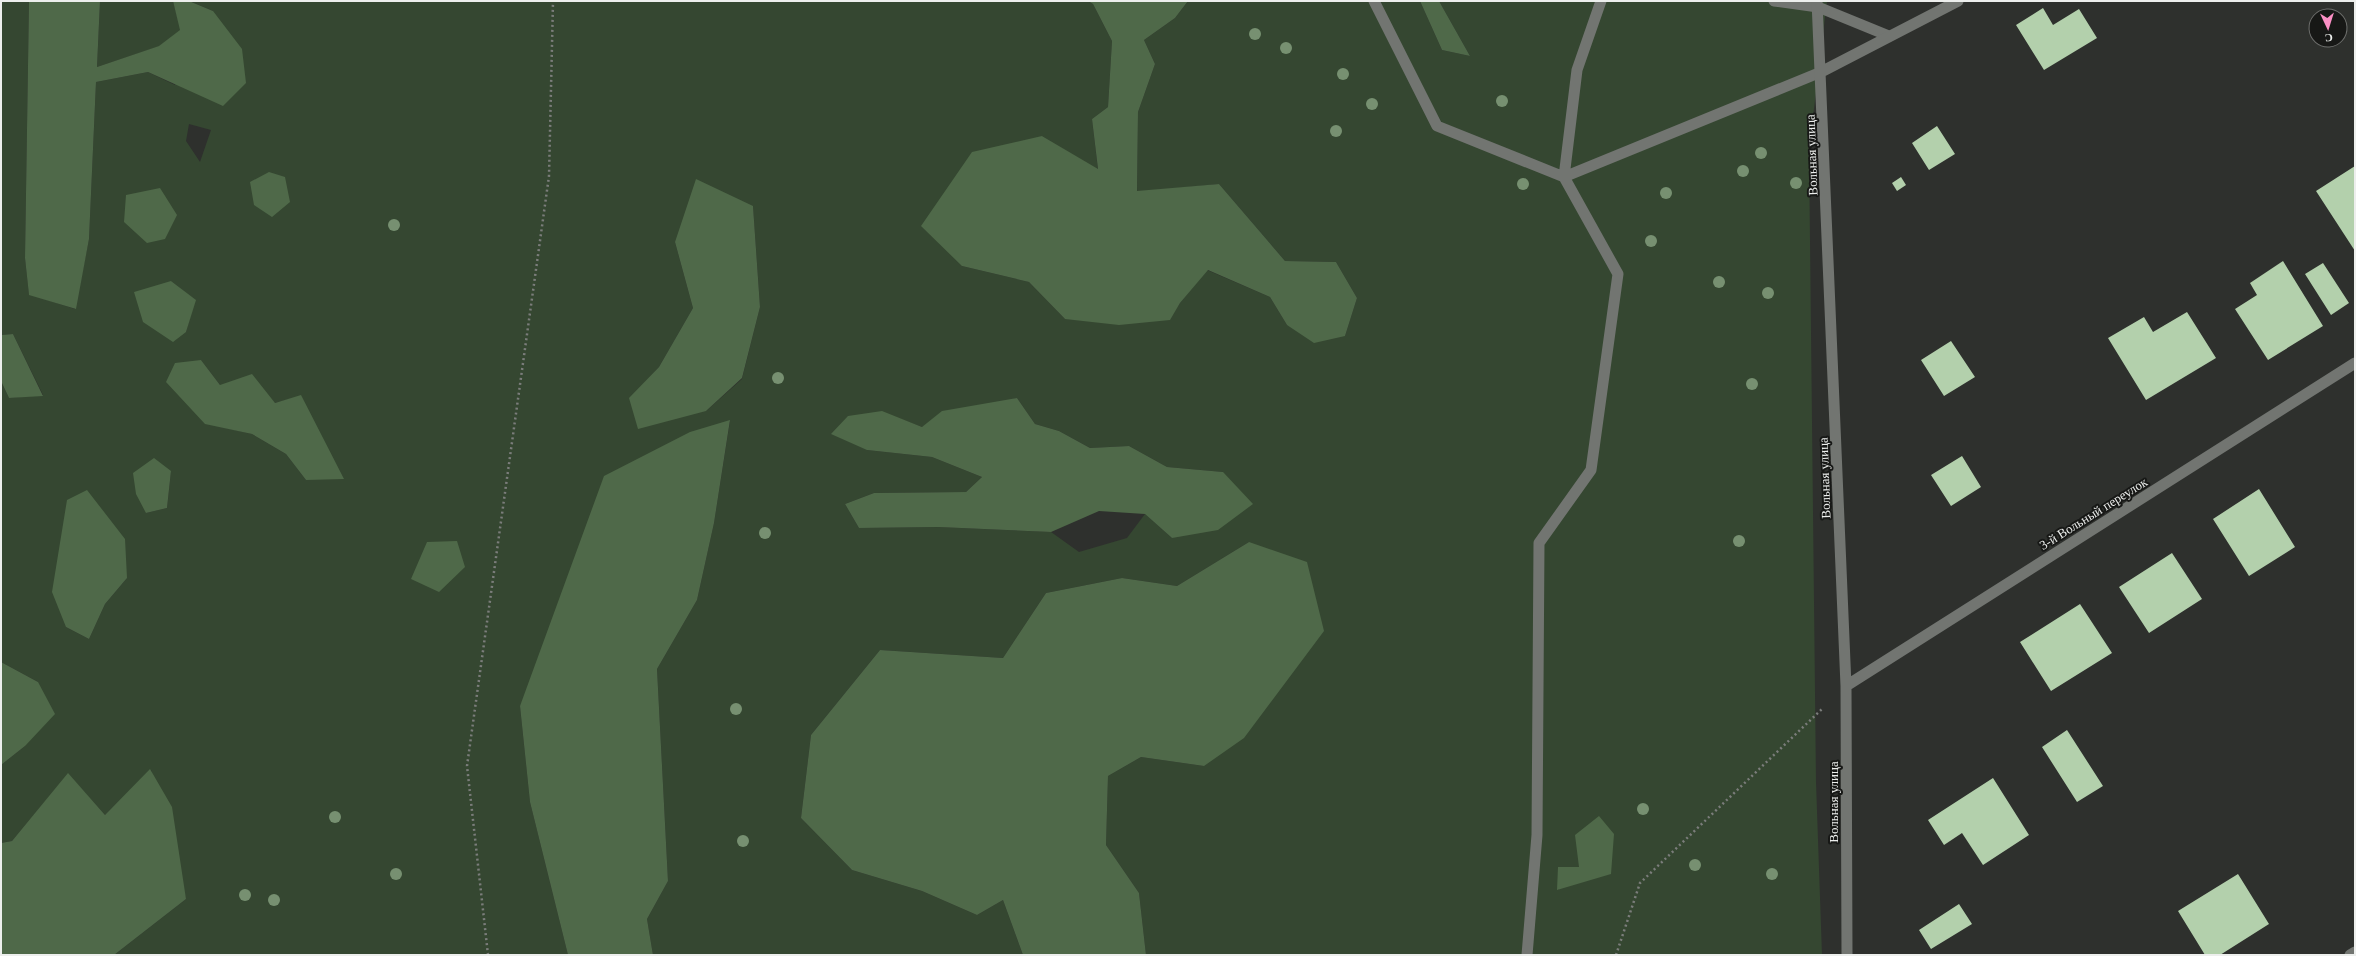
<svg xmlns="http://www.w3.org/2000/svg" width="2356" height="956" font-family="Georgia,serif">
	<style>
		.green { fill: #354731; fill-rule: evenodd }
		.forest { fill: #4f6949 }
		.building { fill: #b3d0ac }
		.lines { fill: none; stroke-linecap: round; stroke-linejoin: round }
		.path { stroke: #7b7d7b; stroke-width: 2.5; stroke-dasharray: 2 3; stroke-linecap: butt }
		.service { stroke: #727571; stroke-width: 11 }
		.minor { stroke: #727571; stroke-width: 11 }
		.tree { fill: #779071 }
		.labels { text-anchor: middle; stroke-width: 4; stroke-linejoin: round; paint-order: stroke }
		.street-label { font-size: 13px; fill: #edefed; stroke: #171816 }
	</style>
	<rect width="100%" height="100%" fill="#2e302d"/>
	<path class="green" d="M1 1H29L25 258 29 294 75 309 89 239 96 82 148 72 175 85 213 11 189 1H1088L1093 4 1112 41 1108 107 1092 119 1098 170 1042 136 962 266 1029 282 1065 319 1169 320 1180 303 1207 270 1270 297 1287 325 1345 336 1357 298 1336 262 1285 261 1219 184 1137 192 1138 112 1155 64 1144 40 1175 18 1188 1H1420L1442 50 1470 56 1439 1H1827L1809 150 1816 782 1822 955H1146L1139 893 1106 845 1108 776 1141 757 1204 766 1249 542 1177 586 1122 578 1046 593 1003 658 880 650 811 735 801 818 852 870 922 891 977 915 1003 900 1023 955H653L647 919 668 881 657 669 697 600 714 523 730 421 520 706 530 802 568 955H114L186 899 151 770 105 815 68 774 12 841 1 843V765L25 746 38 682 1 662V381L9 398 43 395 13 334 1 335ZM189 124 211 130 200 162 186 141ZM753 206 760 307 742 379 706 411 630 398 659 367 693 308 675 242ZM171 281 195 300 186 332ZM201 360 220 385 275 403 301 396 313 422 306 480 286 454 252 434 205 423ZM1017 398 1035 424 1059 431 1090 448 1129 446 1167 467 1223 472 1172 538 1145 514 1127 538 1079 552 1051 532 938 527 859 528 845 504 874 493 966 492 982 477 932 457 867 450 893 416 922 427ZM171 471 167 508 146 513ZM127 578 105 604 89 639 66 627ZM1558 867H1579L1558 890Z
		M100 1H173L181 30 160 46 97 67Z"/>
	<path class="forest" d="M29 1H100L97 67 159 46 180 30 173 1H189L213 11 242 49 246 83 223 106 148 72 96 82 89 239 76 309 29 295 25 258Z
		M1088 1H1188L1175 18 1144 40 1155 64 1138 112 1137 191 1219 184 1285 261 1336 262 1357 298 1345 336 1314 343 1287 325 1270 297 1208 270 1180 303 1170 320 1119 325 1065 319 1029 282 962 266 921 226 972 152 1042 136 1098 169 1092 119 1108 107 1112 41 1093 4Z
		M1420 1H1439L1470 56 1442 50Z
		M269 172 285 177 290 202 272 217 254 205 250 182Z
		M696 179 753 206 760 307 742 378 706 411 638 429 629 398 659 367 693 308 675 242Z
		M160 188 177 215 165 239 147 243 124 222 126 195Z
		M171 281 196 300 186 332 173 342 143 322 134 292Z
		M13 334 43 396 9 398 1 381V335Z
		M201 360 220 385 252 374 275 403 301 395 344 479 306 480 286 454 252 434 205 424 166 382 175 363Z
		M1017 398 1035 424 1059 431 1090 448 1129 446 1167 467 1223 472 1253 504 1218 530 1172 538 1145 514 1099 511 1051 532 938 527 859 528 845 504 874 493 966 492 982 477 932 457 867 450 831 434 848 416 882 411 922 427 942 411Z
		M730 420 714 523 697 600 657 669 668 881 647 919 653 955H568L530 802 520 706 604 476 690 432Z
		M154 458 171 471 167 508 146 513 136 494 133 473Z
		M87 490 125 539 127 578 105 604 89 639 66 627 52 592 67 500Z
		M457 541 465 567 439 592 411 579 427 542Z
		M1249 542 1307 562 1324 631 1244 738 1204 766 1141 757 1108 776 1106 845 1139 893 1146 955H1023L1003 900 977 915 922 891 852 870 801 818 811 735 880 650 1003 658 1046 593 1122 578 1177 586Z
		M1 662 38 682 55 714 25 746 1 765Z
		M150 769 172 807 186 899 114 955H1V843L12 841 68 773 105 815Z
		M1599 816 1614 834 1611 874 1557 890 1558 867H1579L1575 835Z"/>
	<path class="building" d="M2043 8 2053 25 2079 9 2097 38 2044 70 2016 25Z
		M1937 126 1955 154 1929 170 1912 143Z
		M2355 166V251L2316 191Z
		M1901 177 1906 185 1897 191 1892 183Z
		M2283 261 2323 326 2268 360 2235 309 2257 295 2250 283Z
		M2323 263 2349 303 2331 315 2305 274Z
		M2187 312 2216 358 2146 400 2108 338 2144 317 2153 332Z
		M1951 341 1975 377 1944 396 1921 360Z
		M1962 456 1981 487 1951 506 1931 475Z
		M2259 489 2295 547 2249 576 2213 519Z
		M2172 553 2202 599 2149 633 2119 587Z
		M2080 604 2112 653 2051 691 2020 642Z
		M2067 730 2103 786 2077 802 2042 747Z
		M1993 778 2029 835 1983 865 1962 833 1944 845 1928 820Z
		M2238 874 2269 924 2220 955H2205L2178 911Z
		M1959 904 1972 924 1931 949 1919 930Z"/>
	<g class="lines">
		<path class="path" d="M488 955 467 766 549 176 553 1
			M1616 955 1640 883 1822 709"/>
		<path class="service" d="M1374 1 1437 126 1564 177 1618 274 1591 470 1539 543 1537 835 1527 955
			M1601 1 1577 70 1564 177 1821 72
			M1774 1 1818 7 1889 36"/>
		<path class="minor" d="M1817 1 1846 686 1847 955
			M1821 72 1958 1
			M1846 686 2355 363
			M2350 955 2355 952"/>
	</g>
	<g class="tree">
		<circle cx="1255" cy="34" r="6"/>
		<circle cx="1286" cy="48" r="6"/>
		<circle cx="1343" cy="74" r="6"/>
		<circle cx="1502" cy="101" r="6"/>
		<circle cx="1372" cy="104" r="6"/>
		<circle cx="1336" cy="131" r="6"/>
		<circle cx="1761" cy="153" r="6"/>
		<circle cx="1743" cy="171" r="6"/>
		<circle cx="1796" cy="183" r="6"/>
		<circle cx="1523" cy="184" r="6"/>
		<circle cx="1666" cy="193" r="6"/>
		<circle cx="394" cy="225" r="6"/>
		<circle cx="1651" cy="241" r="6"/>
		<circle cx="1719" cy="282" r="6"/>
		<circle cx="1768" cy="293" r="6"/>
		<circle cx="778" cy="378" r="6"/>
		<circle cx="1752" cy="384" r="6"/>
		<circle cx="765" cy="533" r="6"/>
		<circle cx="1739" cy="541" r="6"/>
		<circle cx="736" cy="709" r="6"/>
		<circle cx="1643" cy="809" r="6"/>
		<circle cx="335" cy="817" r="6"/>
		<circle cx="743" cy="841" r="6"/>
		<circle cx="1695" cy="865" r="6"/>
		<circle cx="396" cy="874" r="6"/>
		<circle cx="1772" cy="874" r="6"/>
		<circle cx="245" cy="895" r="6"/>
		<circle cx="274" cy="900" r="6"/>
	</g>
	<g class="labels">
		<g class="street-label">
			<text transform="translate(1811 155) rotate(-92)" y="5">Вольная улица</text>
			<text transform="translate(1824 478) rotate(-92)" y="5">Вольная улица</text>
			<text transform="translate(2093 513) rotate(-32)" y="5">3-й Вольный переулок</text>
			<text transform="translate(1833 802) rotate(-90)" y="5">Вольная улица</text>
		</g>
	</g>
	<rect width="2356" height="956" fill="none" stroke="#edefed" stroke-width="4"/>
	<g transform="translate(2328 28) rotate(176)"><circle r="19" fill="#171816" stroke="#6d6e6c"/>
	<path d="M0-3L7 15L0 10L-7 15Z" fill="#fb8fc5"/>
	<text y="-6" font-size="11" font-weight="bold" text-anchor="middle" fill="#edefed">С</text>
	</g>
</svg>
